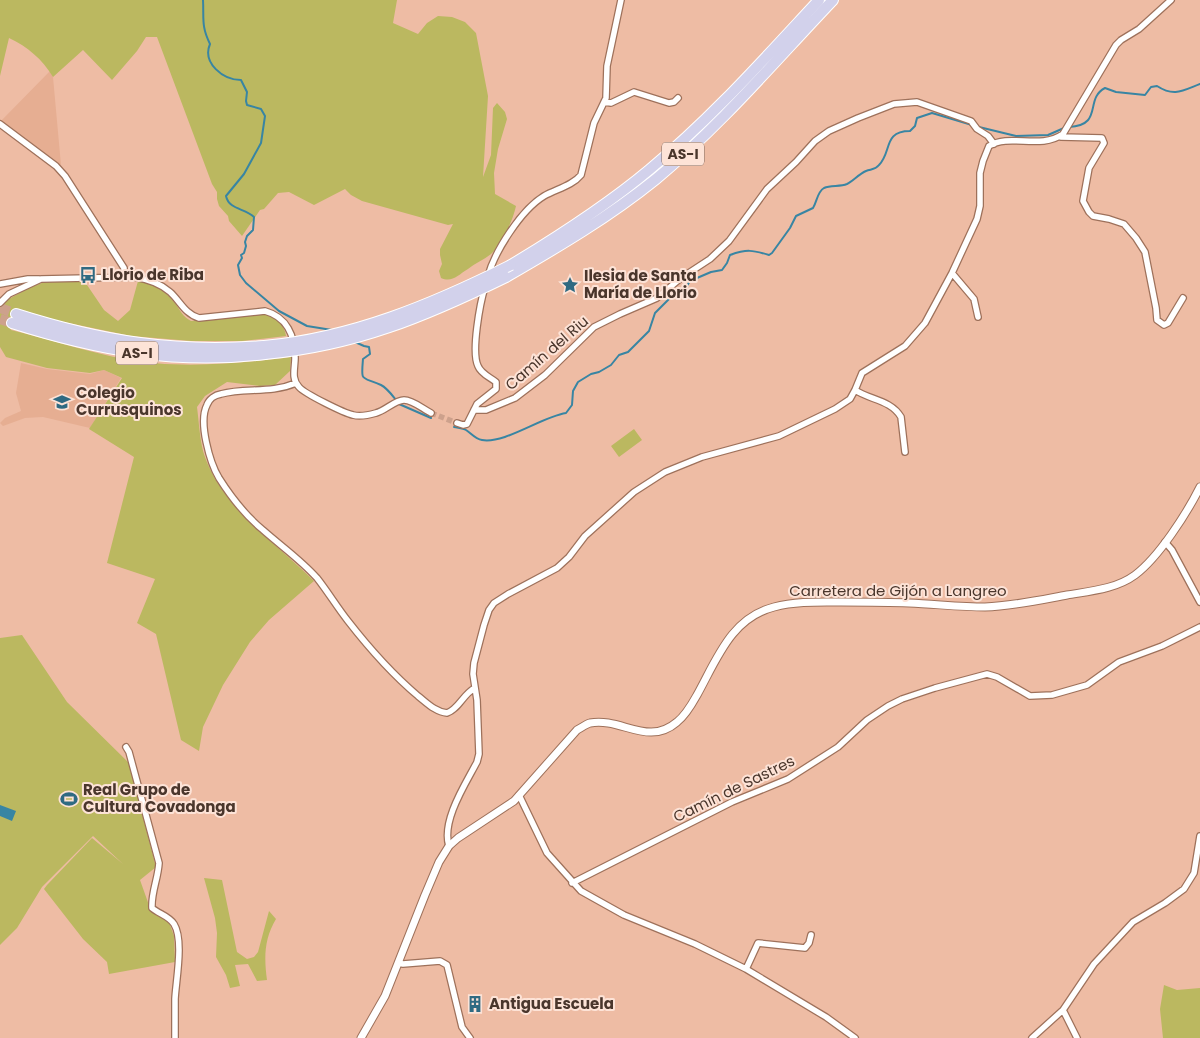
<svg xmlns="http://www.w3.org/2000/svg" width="1200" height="1038" font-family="Poppins,sans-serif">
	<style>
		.built { fill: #e6ae92 }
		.green { fill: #bbb860 }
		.water { fill: #3885a3 }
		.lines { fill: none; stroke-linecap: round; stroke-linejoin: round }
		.stream { stroke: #3885a3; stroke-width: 2 }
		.minor-tunnel { stroke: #cda18c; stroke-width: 5.5; stroke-dasharray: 5.5 3; stroke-linecap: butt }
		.motorway-tunnel { stroke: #cda18c; stroke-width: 10; stroke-dasharray: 10 5; stroke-linecap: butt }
		.minor-casing { stroke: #9e715b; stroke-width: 8 }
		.tertiary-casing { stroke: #9e715b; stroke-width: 9 }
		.motorway-casing { stroke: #fff; stroke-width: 12 }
		.minor { stroke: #fff; stroke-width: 5.5 }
		.tertiary { stroke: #fff; stroke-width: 7 }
		.motorway { stroke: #d2d1eb; stroke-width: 10 }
		.motorway-bridge-casing { stroke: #fff; stroke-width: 12; stroke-linecap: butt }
		.motorway-bridge { stroke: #d2d1eb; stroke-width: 10 }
		.labels { text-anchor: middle; stroke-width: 4; stroke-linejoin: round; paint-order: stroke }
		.shield { fill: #fde3d7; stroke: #806a5f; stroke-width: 1 }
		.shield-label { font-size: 14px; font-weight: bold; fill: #4a362c }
		.poi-label { font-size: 15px; font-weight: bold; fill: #4a362c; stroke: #fde3d7; text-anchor: start }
		.street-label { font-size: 15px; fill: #4a362c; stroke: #fde3d7 }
	</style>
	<rect width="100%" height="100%" fill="#eebca4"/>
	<path class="built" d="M50 71 53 77 61 165 30 144 1 121Z
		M21 363 47 369 90 374 104 370 121 378 90 428 43 417 25 418 3 426 0 423 5 418 21 411 16 393Z"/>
	<path class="green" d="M0 0H397L393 23 418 34 427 23 438 16 452 17 465 22 476 33 488 96 483 177 491 155 493 108 497 103 505 112 507 119 498 149 494 173 495 194 516 206C513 220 502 245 491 254 484 260 475 263 468 269 458 275 452 283 441 278L439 271 442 264 440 255V249L453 224 448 225 362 201 351 195 345 189 314 205 289 192 278 193 264 209 260 210 242 236 229 221 228 216 219 206 217 199V192L212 184 157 37H146L137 51 112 80 83 50 53 77C42 59 28 47 9 38L0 76Z
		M47 281 85 282 104 310 118 321 130 310 138 281C153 284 165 290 175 303 180 310 183 317 191 321 210 319 258 309 274 317 281 321 285 329 286 336L242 341H191L131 336 59 321 18 309 16 310 10 328 11 330C48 339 85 351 123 359 176 369 239 364 291 357L290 371 275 385 260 386 227 382 205 396 197 407C199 422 200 444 205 457 223 508 277 544 314 581L269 620 250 642 223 685 203 727 199 751 181 740 156 634 137 623 155 579 107 563 134 457 89 429 122 378 104 370 90 373 47 368 6 357 0 347V313L5 301 29 288Z
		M634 429 642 440 619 457 611 446Z
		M22 635 67 702 129 763 156 867 140 880 150 908 156 915 169 922 174 936 175 962 109 974 107 962 83 939 44 889 47 885 92 838 123 864 93 836 42 887 17 928 0 945V638Z
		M204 878 222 880 237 952 247 959 254 957 258 952 269 911 276 919C264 939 264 958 267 980L257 981 248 964 235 965 240 986 230 988 226 975 216 957 217 933 215 918Z
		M1164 985 1177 990 1200 988V1038H1163L1160 1009Z"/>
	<path class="water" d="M0 805 16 811 12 821 0 816Z"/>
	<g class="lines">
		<path class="stream" d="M203 0C204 18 201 26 210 44 202 63 223 80 241 80L247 92 246 101 247 105 261 109 265 116 261 143 244 174 226 196C229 210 245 208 254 217L253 230 247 236 245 242 246 246 244 253 241 255 242 258 238 265 240 275 246 283 279 311 307 326 332 330
			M979 127 1016 136 1048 135 1064 128
			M1069 127C1104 125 1084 99 1105 88L1116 92 1145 95 1151 87 1157 86C1174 97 1182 91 1200 84
			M355 342 364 346 369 347 370 354 363 359C361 383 361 376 381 385 387 388 392 395 396 400
			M399 404 431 418
			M454 427C458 428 463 428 466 430 471 433 475 439 482 440 505 444 541 417 566 413L572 405 573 391 578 382 591 374 599 372 611 365 619 355 628 352 649 331 655 313 676 292 685 289 690 281 711 272 722 270 727 263 730 255C747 249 752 250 769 255L772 253 790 228 796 216 813 208C817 202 817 192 824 188 831 185 840 187 847 184 853 181 859 174 866 171 872 169 875 170 879 165 892 152 883 131 910 131L915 126 917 118 932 113 972 125"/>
		<path class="minor-tunnel" d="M431 413 457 423"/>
		<path class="motorway-tunnel" d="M0 308 16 314
			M0 319 12 323"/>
		<g class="minor-casing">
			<path id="minor" d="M604 102 611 103 634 92 669 103 674 102 678 98
				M0 124 56 166 65 176 124 268V277
				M1061 137 1102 138 1104 143 1089 168 1083 201 1089 212 1093 216 1109 219 1124 224 1136 238 1145 252 1156 308 1157 320 1164 325 1168 323 1183 298
				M952 273 974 299 978 317
				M488 276C495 251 521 210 544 196 556 189 572 186 581 175L594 123 606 98 607 66 621 0
				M0 284 28 279H39
				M0 303 9 294 41 279 134 277C147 279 160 283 170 292 180 301 185 314 199 318L265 311C287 317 295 336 295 358 295 368 291 379 299 387 305 394 344 413 353 415 360 417 369 415 376 413 385 411 395 400 404 400 413 400 423 409 431 413
				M296 383C270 394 245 387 221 394 215 395 209 399 207 405 198 422 210 463 219 478 231 497 246 516 263 530 281 546 301 560 317 578 328 592 337 607 348 621 369 648 392 674 418 696 426 702 435 712 447 713 459 709 463 694 475 688
				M855 390C870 400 891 400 901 417L905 452
				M474 410H486L515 398 545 375 594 327 620 314 657 298 681 278 710 259 729 241 767 189 796 162 815 141 829 131 858 118 894 104 917 102 971 121 977 129 988 136 994 144
				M457 423 463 425 467 424 477 404 496 389V382C490 377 481 374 478 366 471 352 480 303 485 287
				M1165 542 1172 550 1200 602
				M126 747 129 752 159 863C158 879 151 893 152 908 159 914 169 916 174 924 184 940 176 980 175 999 175 1012 175 1025 175 1038
				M519 795 547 853 581 891 624 915 695 944 746 969 826 1017 855 1038
				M449 846C441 821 466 783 477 762L479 754 477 700 473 674 474 663 484 625 489 610 494 603 508 594 557 568 569 557 585 536 634 492 665 472 702 457 779 436 835 409 850 399 855 390 862 373 905 346 925 323 952 273 977 219 980 206V173L983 161 989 146C1010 133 1040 150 1063 134L1116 45 1121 40 1139 29 1171 0
				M572 883 732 802 788 779 838 747 867 720 888 706 902 699 935 688 987 674 997 677 1030 696 1052 695 1087 685 1119 662 1162 646 1200 627
				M398 963 403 964 440 961 447 965 462 1027 470 1038
				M746 969 758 943 805 948 809 943 811 935
				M1063 1010 1077 1038
				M1032 1038 1063 1010 1094 964 1133 922 1165 903 1184 889 1194 873 1200 836"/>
		</g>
		<g class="tertiary-casing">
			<path id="tertiary" d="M361 1038 385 996 425 895 439 862 449 846 458 838 514 801 577 730C581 728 586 724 590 723 621 717 648 747 677 722 686 715 692 704 697 695 717 659 731 618 774 607 796 601 819 602 841 602 864 602 887 602 909 603 935 604 960 607 985 607 1013 606 1040 600 1067 595 1091 591 1116 589 1135 575 1159 557 1187 513 1200 487"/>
		</g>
		<g class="motorway-casing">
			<path id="motorway" d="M511 265C559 236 606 206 649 170 711 119 765 58 819 0
				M506 277C558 247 609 217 656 179 720 126 775 61 833 0
				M16 314C101 341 174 353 264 346
				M12 323C97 350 176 365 265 354"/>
		</g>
		<use href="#minor" class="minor"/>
		<use href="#tertiary" class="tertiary"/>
		<use href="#motorway" class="motorway"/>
		<g class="motorway-bridge-casing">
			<path id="motorway-bridge" d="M264 346C352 338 433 304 511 265
				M265 354C355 346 426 316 506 277"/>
		</g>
		<use href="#motorway-bridge" class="motorway-bridge"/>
	</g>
	<defs>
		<g id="bus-bare" transform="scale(1.35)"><path d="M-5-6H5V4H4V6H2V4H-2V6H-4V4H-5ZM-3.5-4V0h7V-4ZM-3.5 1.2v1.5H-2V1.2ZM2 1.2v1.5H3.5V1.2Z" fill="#2f6a82" stroke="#fde3d7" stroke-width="2.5" paint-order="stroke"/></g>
		<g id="sight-bare" transform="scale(1.35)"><path d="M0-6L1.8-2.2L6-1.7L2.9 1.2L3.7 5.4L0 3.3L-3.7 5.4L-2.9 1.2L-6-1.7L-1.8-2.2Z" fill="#2f6a82" stroke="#fde3d7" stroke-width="2.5" paint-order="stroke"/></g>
		<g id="school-bare" transform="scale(1.35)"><path d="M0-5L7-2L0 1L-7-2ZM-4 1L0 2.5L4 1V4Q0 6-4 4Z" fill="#2f6a82" stroke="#fde3d7" stroke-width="2.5" paint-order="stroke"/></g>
		<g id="stadium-bare" transform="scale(1.35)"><path d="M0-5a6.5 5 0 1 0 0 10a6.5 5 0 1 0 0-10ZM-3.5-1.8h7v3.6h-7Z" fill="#2f6a82" stroke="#fde3d7" stroke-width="2.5" paint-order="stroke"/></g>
		<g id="building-bare" transform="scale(1.35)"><path d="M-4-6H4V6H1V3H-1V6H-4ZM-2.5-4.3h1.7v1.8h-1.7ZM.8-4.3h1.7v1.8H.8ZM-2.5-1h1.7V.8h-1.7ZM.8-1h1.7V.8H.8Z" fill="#2f6a82" stroke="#fde3d7" stroke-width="2.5" paint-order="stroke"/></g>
	</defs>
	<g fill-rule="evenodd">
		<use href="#bus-bare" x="88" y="275"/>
		<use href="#sight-bare" x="570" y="285"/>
		<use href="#school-bare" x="62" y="402"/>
		<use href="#stadium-bare" x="69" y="799"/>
		<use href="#building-bare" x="475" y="1004"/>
	</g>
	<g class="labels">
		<g class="shield">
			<rect x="662" y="142.5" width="42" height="23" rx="4"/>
			<rect x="116" y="341.5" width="42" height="23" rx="4"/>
		</g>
		<g class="shield-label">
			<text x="683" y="159">AS-I</text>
			<text x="137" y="358">AS-I</text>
		</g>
		<g class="poi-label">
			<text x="102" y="280">Llorio de Riba</text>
			<text x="584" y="281">Ilesia de Santa<tspan x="584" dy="17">María de Llorio</tspan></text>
			<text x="76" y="398">Colegio<tspan x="76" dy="17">Currusquinos</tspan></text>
			<text x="83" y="795">Real Grupo de<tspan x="83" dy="17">Cultura Covadonga</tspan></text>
			<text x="489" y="1009">Antigua Escuela</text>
		</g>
		<g class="street-label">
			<text transform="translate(547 353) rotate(-41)" y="5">Camín del Riu</text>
			<text x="898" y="596">Carretera de Gijón a Langreo</text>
			<text transform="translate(734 789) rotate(-26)" y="5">Camín de Sastres</text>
		</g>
	</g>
</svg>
